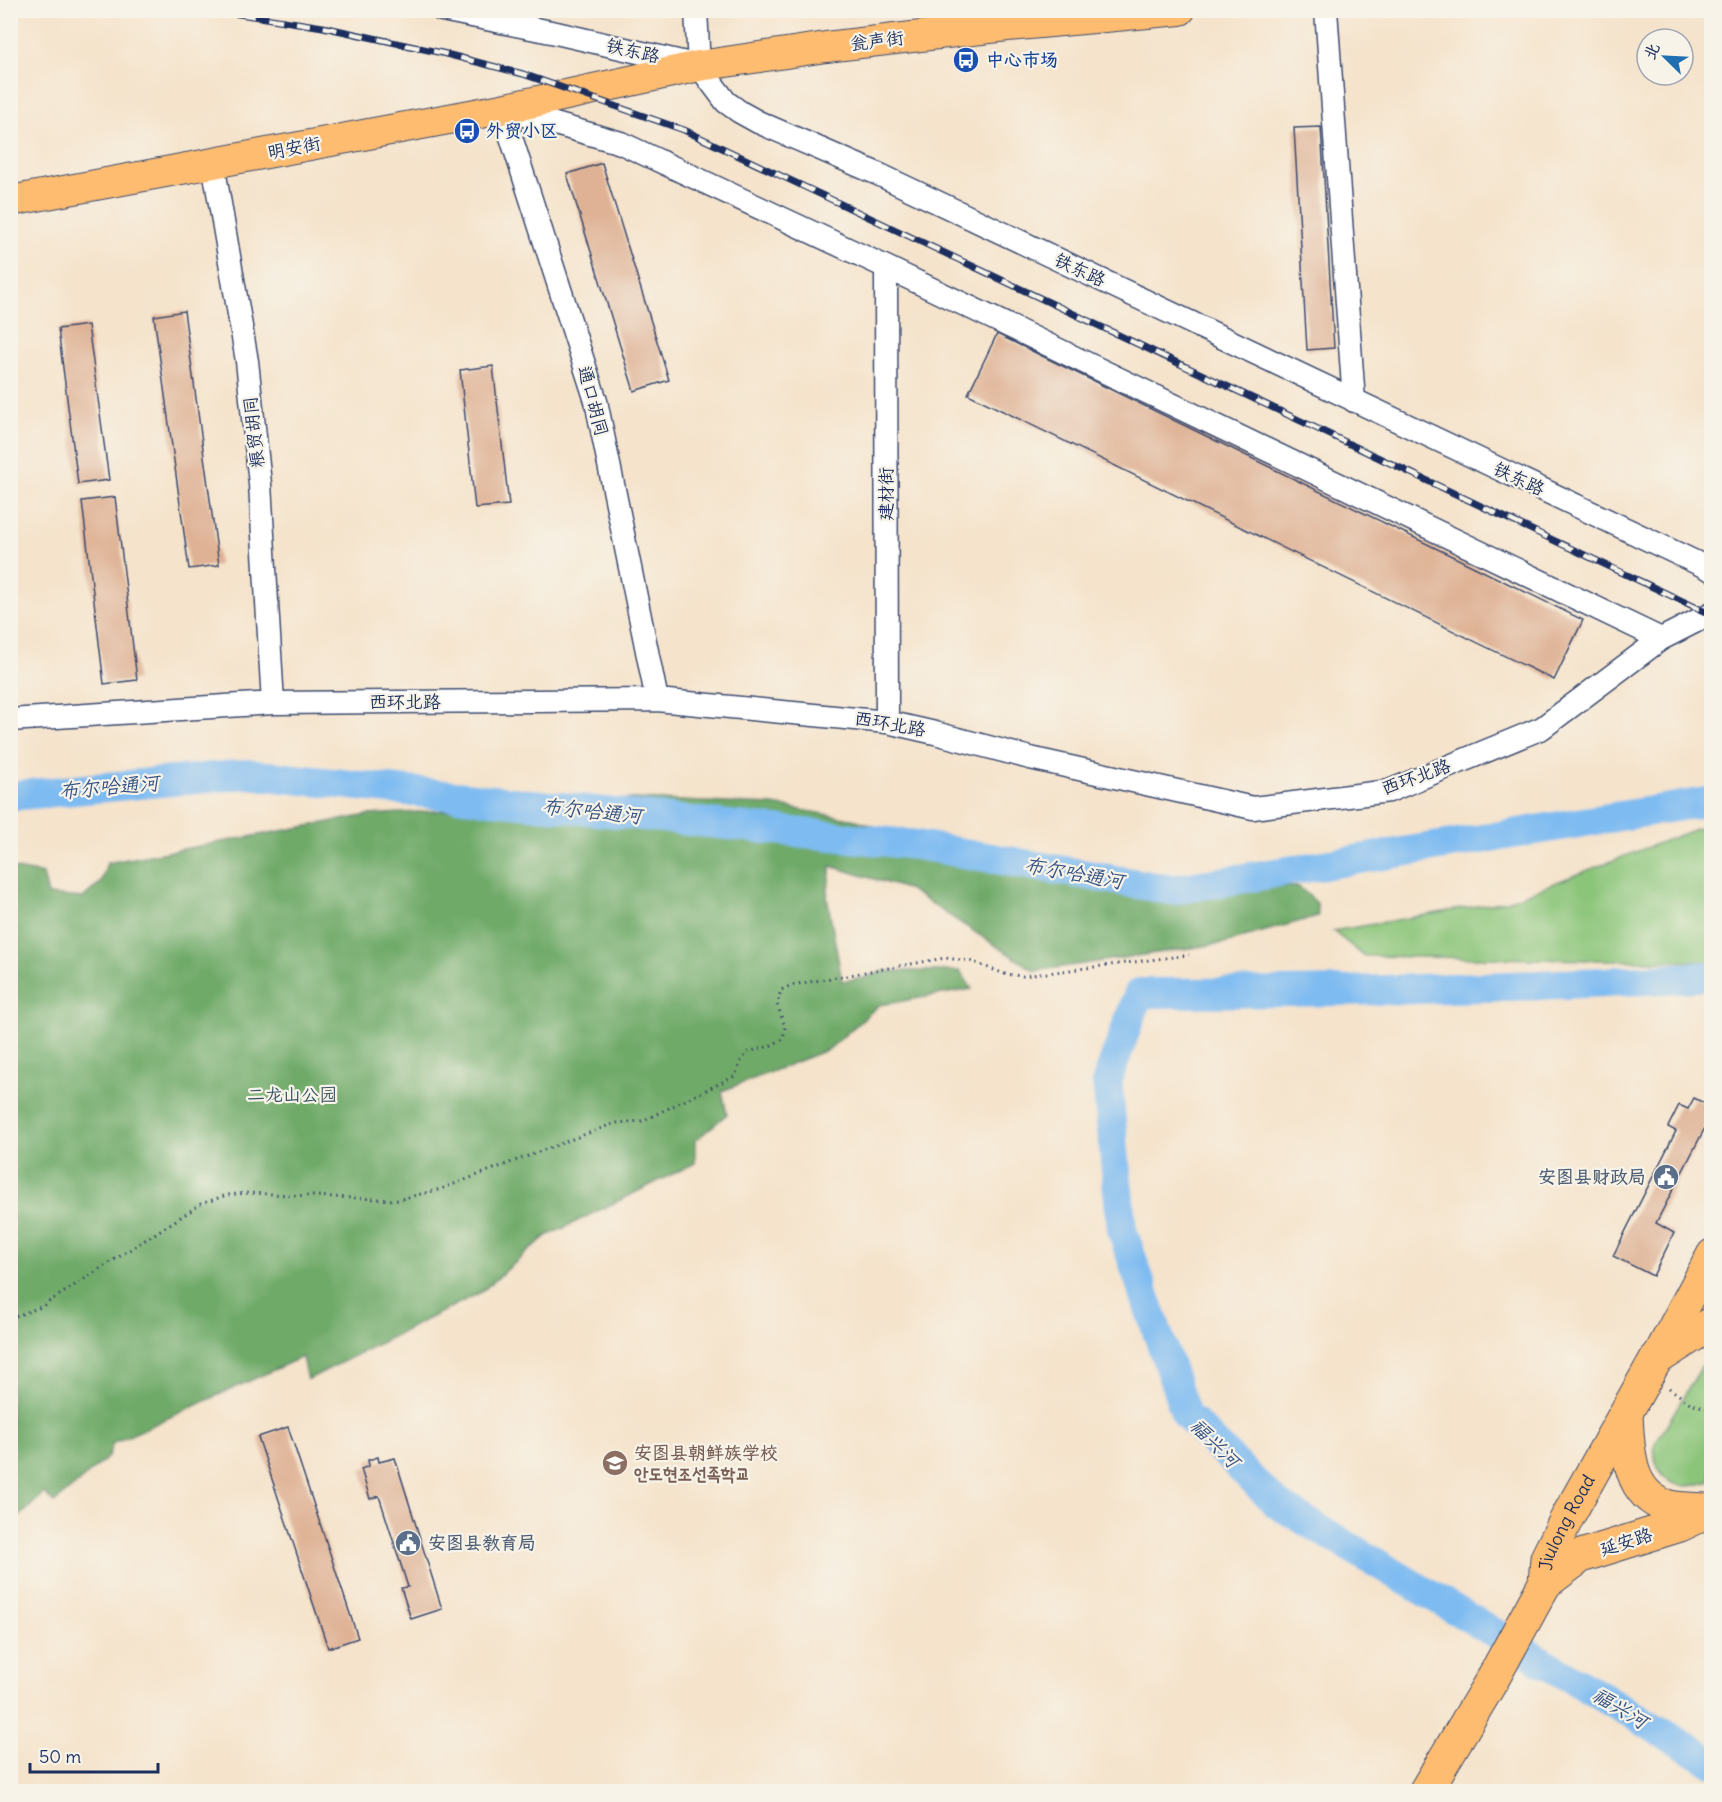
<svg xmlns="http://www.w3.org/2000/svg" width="1722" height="1802" font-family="Delius,'LXGW WenKai TC','Poor Story',sans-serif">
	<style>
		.green { fill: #8bc579; stroke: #537a6c; stroke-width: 1.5 }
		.forest { fill: #70aa69; stroke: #466c64; stroke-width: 1.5 }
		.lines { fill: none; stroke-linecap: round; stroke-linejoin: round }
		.river { stroke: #7ebbf1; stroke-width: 30 }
		.building { fill: #dfb295 }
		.minor-casing { stroke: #3c4a6e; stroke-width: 25 }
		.major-casing { stroke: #3c4a6e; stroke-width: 32 }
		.highway-casing { stroke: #3c4a6e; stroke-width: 35 }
		.path { stroke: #3c4a6e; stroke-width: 3; stroke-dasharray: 1.5 4.5; stroke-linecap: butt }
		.minor { stroke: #fff; stroke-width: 22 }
		.major { stroke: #fdbc70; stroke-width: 30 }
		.highway { stroke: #fdbc70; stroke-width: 33 }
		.rail-casing { stroke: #1b2f5e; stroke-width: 7 }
		.rail { stroke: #f7f3e8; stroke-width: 4.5; stroke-dasharray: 14; stroke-linecap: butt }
		.labels { text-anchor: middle; stroke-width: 4.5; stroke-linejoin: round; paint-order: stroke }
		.street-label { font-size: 18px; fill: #1b2f5e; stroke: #f7f3e8 }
		.transit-label { font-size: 18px; font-weight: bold; fill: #164399; stroke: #f7f3e8; text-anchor: start }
		.park-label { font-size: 18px; fill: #375465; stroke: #f7f3e8 }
		.service-label { font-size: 18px; font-weight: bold; fill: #4e5e75; stroke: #f7f3e8; text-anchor: end }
		.education-label { font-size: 18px; font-weight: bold; fill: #785e54; stroke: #f7f3e8; text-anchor: start }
		.water-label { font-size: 20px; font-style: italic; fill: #345283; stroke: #f7f3e8 }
	</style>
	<rect width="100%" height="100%" fill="#f7f3e8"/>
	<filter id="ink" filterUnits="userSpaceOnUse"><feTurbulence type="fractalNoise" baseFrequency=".0167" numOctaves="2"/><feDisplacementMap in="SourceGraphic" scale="12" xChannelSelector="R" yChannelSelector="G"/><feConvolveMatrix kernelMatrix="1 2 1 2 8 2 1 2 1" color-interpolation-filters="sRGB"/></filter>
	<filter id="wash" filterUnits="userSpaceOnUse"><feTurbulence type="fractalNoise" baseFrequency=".008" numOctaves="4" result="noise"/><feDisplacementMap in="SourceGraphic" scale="24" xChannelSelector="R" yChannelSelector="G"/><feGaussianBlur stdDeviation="1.35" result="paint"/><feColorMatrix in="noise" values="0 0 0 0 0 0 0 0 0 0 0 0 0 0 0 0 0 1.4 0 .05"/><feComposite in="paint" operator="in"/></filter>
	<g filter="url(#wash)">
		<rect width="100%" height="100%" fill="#f5e3cb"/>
		<path class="green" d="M1711 823V962L1364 956 1333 931 1507 901Z
			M1711 1351V1481C1704 1483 1695 1486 1687 1486 1663 1486 1652 1465 1655 1444Z"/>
		<path class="forest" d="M633 799 774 805 856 820 1019 876 1039 878 1299 887 1317 903 1318 916 1224 943 1035 971 910 890 831 866 827 897 842 981 864 978 883 971H960L972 989 879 1005 829 1049 722 1091 727 1114 695 1141V1163L545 1237 481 1292 307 1380 302 1357 113 1443 108 1457 54 1503 44 1493 11 1525V868L43 874 48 895 83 898 101 882 107 863 368 815Z"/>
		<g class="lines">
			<path class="river" d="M10 796 247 774 917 845 1172 890 1712 801
				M1712 976C1521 988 1330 993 1139 993L1107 1081 1122 1230 1186 1415 1277 1504 1712 1762"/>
		</g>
		<g id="blocks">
			<path class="building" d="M1321 127 1334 348 1307 350 1294 128Z
				M602 163 669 380 634 391 567 174Z
				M184 311 219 565 189 569 154 316Z
				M88 325 109 480 78 484 58 329Z
				M997 334 1583 620 1554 680 968 394Z
				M493 366 509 505 475 508 460 370Z
				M115 497 137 680 104 684 82 501Z
				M1694 1098 1712 1107V1114L1656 1223 1674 1233 1653 1276 1613 1256 1676 1131 1668 1127 1679 1105 1688 1109Z
				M288 1427 358 1638 328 1648 258 1437Z
				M378 1457 379 1462 395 1458 442 1609 411 1619 401 1588 408 1587 379 1496 370 1499 361 1469 369 1466 368 1460Z"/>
		</g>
	</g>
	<g filter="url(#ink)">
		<use href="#blocks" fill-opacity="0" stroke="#3c4a6e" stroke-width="1.5"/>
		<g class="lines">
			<g class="minor-casing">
				<path id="minor" d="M442 10 556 33 699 66 726 102 740 112 758 122 878 174 1712 570
					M696 10 699 66
					M1326 10 1354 401
					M502 109 596 401 657 700
					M503 109 621 143 886 267 1661 639
					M213 163 247 361 260 484 273 703
					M886 267 887 722
					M10 720 273 703 657 700 887 722 935 733 1030 758 1253 808 1389 791 1542 728 1661 639 1712 613"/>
			</g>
			<g class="major-casing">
				<path id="major" d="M10 201 502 109 699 66 826 47 1007 26 1180 10
					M1656 1359 1712 1254"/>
			</g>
			<g class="highway-casing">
				<g id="highway">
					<path d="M1626 1414C1628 1448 1627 1493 1666 1506 1679 1510 1695 1509 1708 1510"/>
					<path d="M1545 1583 1581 1556 1680 1525 1712 1510"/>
					<path id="s1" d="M1425 1792 1492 1680 1545 1583 1547 1558 1569 1514 1656 1359 1712 1323"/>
				</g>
			</g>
			<path class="path" d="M10 1318 41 1307 201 1204 227 1195 248 1193 397 1200 441 1189 615 1123 642 1121 735 1076 741 1061 748 1052 770 1046 783 1039 785 1027 777 1004 781 990 792 985 945 958 970 961 1005 974 1023 976 1189 955
				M1669 1388 1690 1403 1712 1410"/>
			<use href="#minor" class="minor"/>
			<use href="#major" class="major"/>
			<use href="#highway" class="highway"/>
			<g class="rail-casing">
				<path id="rail" d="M213 10 323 27 442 53 523 74 684 130 1712 615"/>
			</g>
			<use href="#rail" class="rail"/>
		</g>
	</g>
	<defs>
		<g id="bus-disc" transform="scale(1.35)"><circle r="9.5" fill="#1a4fb4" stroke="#f7f3e8"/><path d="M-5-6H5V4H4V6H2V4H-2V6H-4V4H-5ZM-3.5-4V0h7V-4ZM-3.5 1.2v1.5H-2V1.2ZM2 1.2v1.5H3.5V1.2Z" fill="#fff"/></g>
		<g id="civic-disc" transform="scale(1.35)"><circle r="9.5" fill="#5c6f8a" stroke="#f7f3e8"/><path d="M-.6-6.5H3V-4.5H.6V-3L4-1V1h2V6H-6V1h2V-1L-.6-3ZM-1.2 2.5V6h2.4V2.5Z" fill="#fff"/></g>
		<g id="school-disc" transform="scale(1.35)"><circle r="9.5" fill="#8d6e63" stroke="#f7f3e8"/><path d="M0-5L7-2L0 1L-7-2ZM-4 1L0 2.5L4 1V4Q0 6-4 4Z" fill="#fff"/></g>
	</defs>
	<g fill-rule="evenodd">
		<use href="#bus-disc" x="966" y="60"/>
		<use href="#bus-disc" x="467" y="131"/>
		<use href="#civic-disc" x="1666" y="1177"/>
		<use href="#school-disc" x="615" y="1463"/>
		<use href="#civic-disc" x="408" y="1543"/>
	</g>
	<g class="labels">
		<g class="street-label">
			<text transform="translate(877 41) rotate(-7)" y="6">瓮声街</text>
			<text transform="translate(633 51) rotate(13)" y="6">铁东路</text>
			<text transform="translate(294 148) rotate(-11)" y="6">明安街</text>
			<text transform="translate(1080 270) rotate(25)" y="6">铁东路</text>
			<text transform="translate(593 401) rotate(75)" y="6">通口胡同</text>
			<text transform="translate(254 432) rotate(-96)" y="6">粮贸胡同</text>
			<text transform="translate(1519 479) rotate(25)" y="6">铁东路</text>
			<text transform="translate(886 494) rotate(-90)" y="6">建材街</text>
			<text x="405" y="708">西环北路</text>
			<text transform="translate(890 724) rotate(10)" y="6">西环北路</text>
			<text transform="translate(1416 777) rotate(-20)" y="6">西环北路</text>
			<text dy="6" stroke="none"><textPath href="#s1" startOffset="306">Jiulong Road</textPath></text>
			<text transform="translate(1626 1542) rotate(-18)" y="6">延安路</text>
		</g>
		<g class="transit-label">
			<text x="986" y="66">中心市场</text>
			<text x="486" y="137">外贸小区</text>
		</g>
		<g class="park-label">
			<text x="292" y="1101">二龙山公园</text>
		</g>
		<g class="service-label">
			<text x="1646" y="1183">安图县财政局</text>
			<text x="428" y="1549" text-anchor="start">安图县教育局</text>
		</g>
		<g class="education-label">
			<text x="634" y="1459">安图县朝鲜族学校<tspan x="634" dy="21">안도현조선족학교</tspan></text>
		</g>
		<g class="water-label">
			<text transform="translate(109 787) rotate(-5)" y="7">布尔哈通河</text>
			<text transform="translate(592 811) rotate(6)" y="7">布尔哈通河</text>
			<text transform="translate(1074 873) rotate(10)" y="7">布尔哈通河</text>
			<text transform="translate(1215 1443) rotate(45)" y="7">福兴河</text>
			<text transform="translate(1620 1708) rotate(31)" y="7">福兴河</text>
		</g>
	</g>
	<rect width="1722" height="1802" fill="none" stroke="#f7f3e8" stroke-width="36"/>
	<g transform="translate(1665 57) rotate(294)"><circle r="28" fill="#f7f3e8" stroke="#9fa5b1" stroke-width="1.5"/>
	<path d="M0-4.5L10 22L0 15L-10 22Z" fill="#1f6fb2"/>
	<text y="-9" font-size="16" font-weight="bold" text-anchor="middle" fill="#1b2f5e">北</text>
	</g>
	<path d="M30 1763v9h128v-9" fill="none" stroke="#1b2f5e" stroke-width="3"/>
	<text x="39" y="1763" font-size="18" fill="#1b2f5e" stroke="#f7f3e8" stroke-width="4.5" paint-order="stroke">50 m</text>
</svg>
